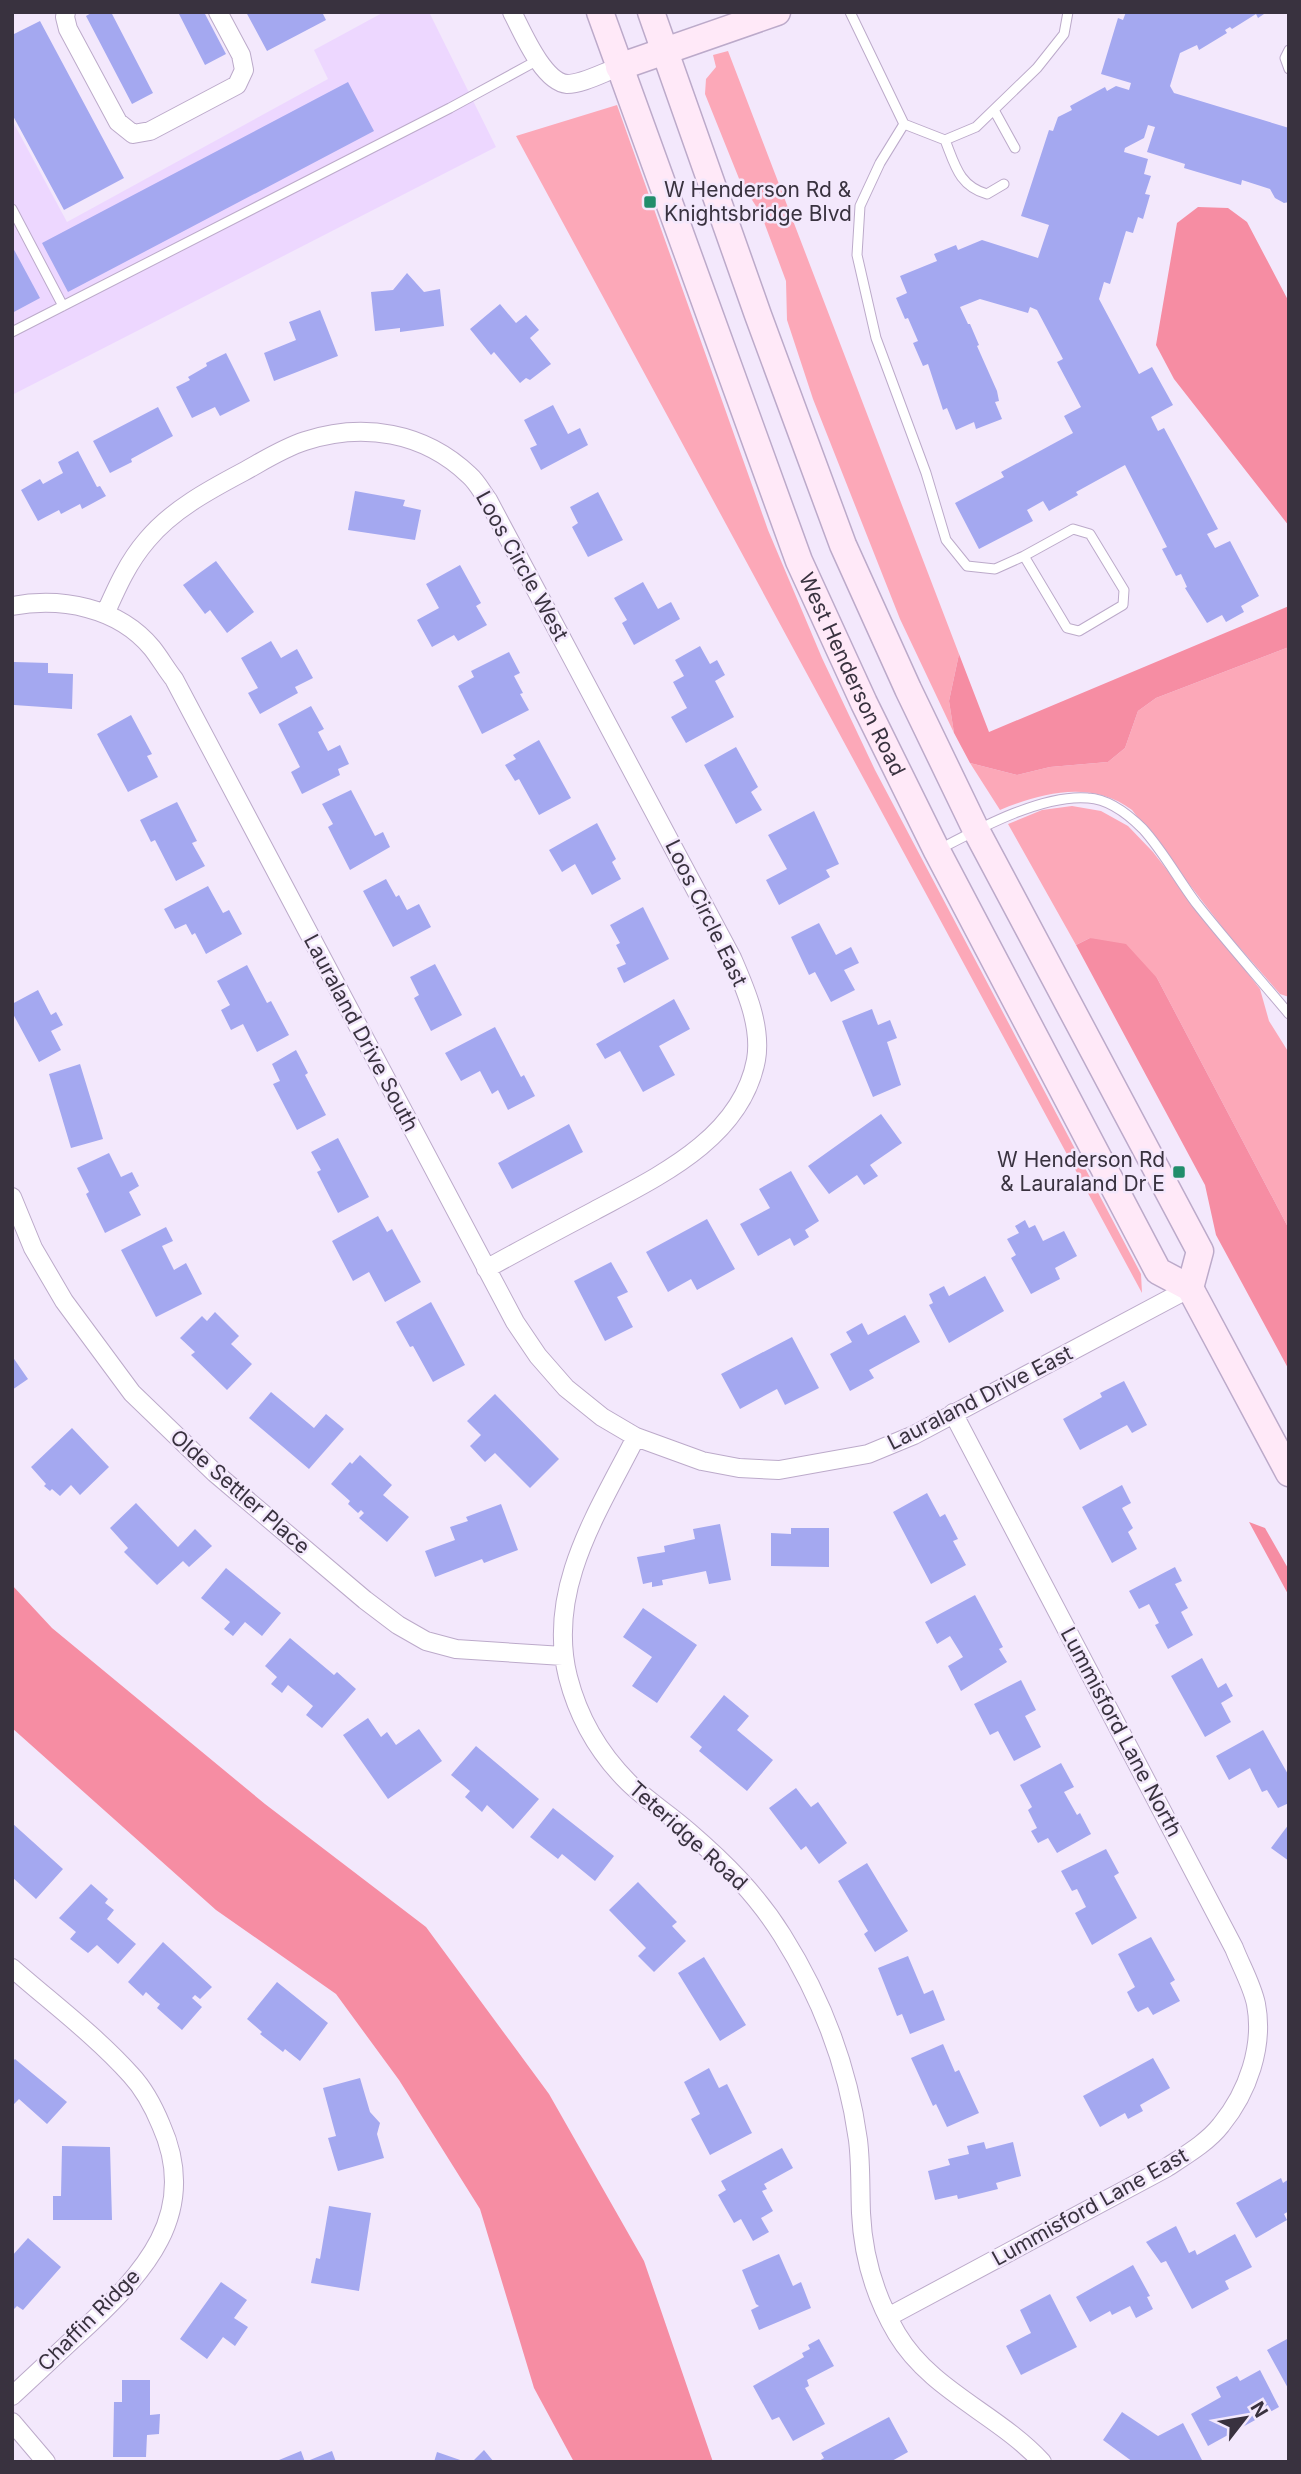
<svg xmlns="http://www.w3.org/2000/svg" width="1301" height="2474" font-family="Inter,sans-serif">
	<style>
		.built { fill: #edd7ff }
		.green { fill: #fca8b8 }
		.forest { fill: #f68da3 }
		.building { fill: #a4a8f0 }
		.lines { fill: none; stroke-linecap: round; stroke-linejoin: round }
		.lane-casing { stroke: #bcaaca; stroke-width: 11 }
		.street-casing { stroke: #bcaaca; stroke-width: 20 }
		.secondary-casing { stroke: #bcaaca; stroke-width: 29 }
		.lane { stroke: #fff; stroke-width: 9 }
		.street { stroke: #fff; stroke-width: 18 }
		.secondary { stroke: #ffe9f8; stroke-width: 26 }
		.poi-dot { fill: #218d6b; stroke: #f3e8fc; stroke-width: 2.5 }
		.labels { text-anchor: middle; stroke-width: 5; stroke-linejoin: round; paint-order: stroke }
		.poi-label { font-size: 21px; fill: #39323f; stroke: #f3e8fc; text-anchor: start }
		.street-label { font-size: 21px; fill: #39323f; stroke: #f3e8fc }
	</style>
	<rect width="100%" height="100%" fill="#f3e8fc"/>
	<path class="built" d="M384 12H429L496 147 12 395V120L67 222 328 79 314 50Z"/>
	<path class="green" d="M728 51 959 654 949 701 954 733 900 619 813 399 787 320 786 281 761 214 740 181 705 94 706 79 716 67 713 55Z
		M617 105 768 530 822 658 875 770 1141 1274 1142 1293 516 136Z
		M1289 647V997L1280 994 1226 932 1132 810C1092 780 1043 792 1000 810L970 763 1017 775 1050 767 1108 762 1125 748 1138 711 1156 698Z
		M1072 806 1101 811 1128 826 1153 852 1260 989 1269 1021 1289 1053V1229L1157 978 1090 938 1076 945 1008 824 1042 810Z"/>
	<path class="forest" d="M1198 207 1228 208 1247 222 1289 302V526L1174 379 1156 345 1177 223Z
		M1289 606V647L1156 698 1138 711 1125 748 1108 762 1050 767 1017 775 970 763 954 733 949 701 959 654 989 732Z
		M1090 938 1126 944 1157 978 1289 1229V1370L1216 1235 1205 1185 1076 945Z
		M1249 1522 1265 1528 1289 1570V1596Z
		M12 1585 52 1628 265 1804 426 1927 549 2094 644 2261 713 2462H574L534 2388 480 2209 399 2080 336 1994 216 1910 12 1728Z"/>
	<path class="building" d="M93 12H111L153 93 132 104 86 16Z
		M178 12H204L226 54 205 65Z
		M246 12H322L326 20 267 51Z
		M1126 12H1267L1258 18 1256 14 1232 29 1230 27 1225 30 1227 33 1199 50 1197 45 1180 53 1170 86 1174 93 1289 128V202L1284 203 1275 198 1270 189 1242 180 1241 185 1184 168 1185 164 1147 152 1155 127 1148 125 1144 138 1125 148 1124 152 1148 159 1144 174 1151 176 1145 194 1150 195 1143 219 1138 217 1133 233 1126 231 1110 284 1104 282 1099 299 1139 374 1152 367 1173 405 1151 417 1158 431 1164 428 1218 529 1207 534 1215 548 1230 541 1259 596 1241 606 1244 612 1226 622 1222 615 1207 623 1185 588 1187 587 1181 574 1176 576 1162 549 1167 547 1125 465 1076 492 1078 495 1049 511 1043 501 1027 510 1033 521 979 549 955 503 1004 477 1001 472 1073 433 1064 416 1081 407 1057 362 1063 359 1037 310 1030 307 1028 313 980 299 960 307 968 324H970L979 345 977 346 997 391 999 401 995 402 1002 419 976 429 974 422 956 430 947 408 943 410 928 364 923 366 913 343 918 341 908 318 905 319 896 298 907 293 900 276 937 261 934 254 956 245 958 250 982 240 1038 258 1049 225 1021 216 1049 130 1053 131 1058 117 1072 110 1070 106 1105 87 1107 91 1116 86 1129 90 1131 83 1101 74 1118 18 1123 20Z
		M40 21 124 178 64 210 12 114V35Z
		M348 82 374 131 68 292 42 243Z
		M12 246 40 298 12 313Z
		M407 273 424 292 440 289 444 326 400 332V328L375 331 371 292 393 290Z
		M500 304 516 323 526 315 539 330 530 338 551 364 530 380 526 378 520 383 494 352 491 355 470 329Z
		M320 310 338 356 274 381 264 353 296 340 289 322Z
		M226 353 250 401 220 416 215 407 192 418 176 387 190 380 188 377 207 366 206 363Z
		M553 405 568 434 580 428 588 445 541 470 530 448 537 445 524 420Z
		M158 407 173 436 131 459 132 462 110 473 93 441Z
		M78 451 97 487 100 486 106 496 82 509 80 504 61 514 59 510 38 521 21 490 40 479 43 484 63 473 58 462Z
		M355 491 405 500 403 506 421 510 415 540 348 530Z
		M598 492 623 540 588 557 572 527 578 523 570 507Z
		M216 561 254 612 227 633 210 610 205 614 183 585Z
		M460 565 481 603 476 606 487 625 458 641 454 635 432 647 417 620 439 608 426 584Z
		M643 582 658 609 671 602 680 619 634 645 622 623 627 620 614 598Z
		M271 641 281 658 297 649 313 678 295 687 298 693 260 714 248 693 258 688 241 658Z
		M700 646 710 664 717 660 725 675 715 681 734 717 686 743 671 717 687 708 673 682 684 676 675 660Z
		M509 652 520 673 514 676 523 693 520 694 529 710 482 734 458 686 474 677 471 671Z
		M14 662 48 663V673L73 674 72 709 14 705Z
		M311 706 324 729 318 732 328 751 340 745 349 764 338 769 340 775 302 794 291 772 300 767 278 724Z
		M131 715 152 754 147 756 158 777 128 792 97 734Z
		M539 740 571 798 539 815 519 779 515 781 505 765 516 759 513 755Z
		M736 747 758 787 751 792 762 810 736 824 704 765Z
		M351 790 375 836 383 832 390 847 350 870 328 827 333 824 322 804Z
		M177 802 197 841 192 843 205 866 176 881 155 840 151 842 140 820Z
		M814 811 839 864 826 870 830 877 779 905 766 880 787 869 768 835Z
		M597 823 616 859 612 862 621 879 592 895 575 864 562 872 549 850Z
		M386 879 396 897 399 895 407 910 419 904 431 927 393 947 363 891Z
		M208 886 223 913 229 910 242 934 206 954 195 933 192 935 186 924 175 929 164 909Z
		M643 907 669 959 624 983 617 968 626 964 616 945 620 943 610 925Z
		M819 923 836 955 851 947 859 963 844 970 855 990 831 1002 815 972 809 975 791 937Z
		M435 964 462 1015 431 1031 414 998 419 995 410 977Z
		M247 965 267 1003 271 1001 289 1035 257 1052 243 1024 231 1030 221 1010 230 1005 217 981Z
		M38 990 51 1015 56 1012 63 1025 51 1031 61 1050 39 1062 12 1012V1004Z
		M674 999 690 1029 659 1046 675 1075 643 1092 620 1051 605 1059 596 1044Z
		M872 1009 878 1025 890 1020 897 1038 887 1042 901 1085 873 1097 842 1021Z
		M495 1027 521 1077 524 1075 535 1096 508 1110 498 1090 492 1094 480 1071 461 1081 445 1053Z
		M296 1050 308 1073 305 1075 326 1115 297 1130 273 1084 280 1081 272 1064Z
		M80 1064 103 1139 71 1148 49 1074Z
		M881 1114 902 1143 870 1165 878 1176 864 1185 857 1175 829 1194 808 1166Z
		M569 1124 583 1152 512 1189 498 1163Z
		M338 1138 369 1197 338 1213 317 1172 321 1170 311 1152Z
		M109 1153 121 1177 132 1172 139 1186 129 1192 141 1215 105 1233 86 1194 89 1192 77 1168Z
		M791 1171 819 1221 805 1230 809 1237 794 1246 790 1238 758 1256 740 1224 770 1208 759 1189Z
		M378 1216 387 1232 392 1229 421 1282 385 1302 369 1272 353 1281 332 1241Z
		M707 1219 735 1269 697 1290 691 1279 668 1292 646 1252Z
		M1025 1220 1029 1228 1035 1225 1043 1241 1064 1231 1077 1256 1055 1268 1060 1279 1031 1294 1011 1258 1016 1255 1007 1239 1019 1233 1015 1226Z
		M166 1227 173 1241 162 1246 174 1270 186 1263 202 1294 156 1317 121 1250Z
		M611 1262 628 1292 617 1297 633 1327 605 1341 574 1281Z
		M985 1276 1004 1311 949 1343 929 1305 933 1303 929 1294 944 1286 949 1296Z
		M431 1302 465 1365 433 1382 413 1346 410 1347 396 1322Z
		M215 1312 239 1336 231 1344 252 1364 227 1390 191 1355 195 1352 180 1338 202 1316 207 1321Z
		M905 1315 920 1342 869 1370 874 1378 850 1391 830 1354 852 1342 846 1332 862 1323 868 1335Z
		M792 1337 819 1388 785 1405 777 1389 740 1409 721 1374Z
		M12 1356 28 1379 12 1390Z
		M1124 1381 1147 1425 1132 1433 1127 1425 1080 1450 1063 1419 1102 1397 1100 1393Z
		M271 1392 314 1428 326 1414 344 1429 309 1469 249 1418Z
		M495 1394 559 1459 530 1488 495 1453 485 1462 470 1446 481 1435 467 1421Z
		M72 1428 109 1467 80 1495 71 1485 60 1496 52 1489 50 1491 44 1486 46 1484 31 1467Z
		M360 1455 392 1485 383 1495 409 1517 387 1542 359 1518 364 1513 361 1510 358 1513 348 1504 350 1501 331 1484 350 1462 352 1464Z
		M1122 1485 1131 1503 1122 1508 1133 1528 1128 1532 1137 1549 1112 1563 1082 1507Z
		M927 1493 940 1517 945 1514 958 1539 953 1541 966 1565 931 1584 893 1512Z
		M136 1503 178 1547 195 1529 212 1546 189 1567 183 1561 157 1585 124 1552 128 1548 110 1528Z
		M501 1504 518 1550 484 1563 482 1559 435 1577 425 1551 455 1540 450 1527 468 1521 466 1517Z
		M720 1524 731 1580 709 1584 706 1571 662 1580 663 1585 652 1587V1582L643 1584 637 1557 665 1552 664 1546 695 1539 693 1529Z
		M791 1528H829V1567L771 1566V1533L791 1534Z
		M1175 1567 1182 1581 1175 1584 1188 1608 1181 1612 1193 1635 1168 1649 1155 1625 1159 1623 1149 1604 1139 1609 1129 1591Z
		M226 1568 281 1613 262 1636 245 1622 233 1636 224 1629 230 1622 201 1598Z
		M975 1595 1003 1647 999 1649 1007 1662 961 1691 948 1666 963 1657 950 1636 937 1644 925 1622Z
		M643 1608 697 1645 657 1703 632 1686 652 1657 623 1637Z
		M290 1638 334 1675 337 1672 356 1689 322 1728 306 1715 313 1706 299 1694 288 1685 282 1693 271 1684 277 1677 265 1666Z
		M1202 1658 1218 1688 1226 1683 1233 1696 1221 1703 1231 1722 1205 1737 1171 1676Z
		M1021 1680 1036 1710 1025 1716 1041 1747 1014 1761 998 1731 990 1735 974 1704Z
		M724 1695 749 1716 737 1730 773 1760 747 1791 699 1751 702 1747 690 1737Z
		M368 1718 381 1737 387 1732 396 1745 419 1729 442 1761 388 1799 343 1735Z
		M1263 1730 1289 1776V1803L1278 1808 1267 1790 1262 1792 1250 1768 1229 1780 1216 1756Z
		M476 1746 539 1799 513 1829 487 1805 482 1812 465 1797 470 1791 451 1775Z
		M1061 1763 1074 1787 1064 1792 1077 1815 1080 1813 1091 1834 1057 1853 1048 1838 1038 1843 1031 1831 1037 1828 1028 1810 1032 1807 1020 1785Z
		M796 1788 811 1807 818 1802 847 1843 819 1864 806 1846 801 1850 769 1808Z
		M553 1808 614 1856 595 1881 562 1854 558 1859 530 1837Z
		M12 1823 63 1869 36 1899 12 1877Z
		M1289 1824V1861L1271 1848Z
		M1106 1849 1119 1873 1114 1876 1137 1918 1092 1945 1075 1913 1086 1907 1077 1889 1072 1891 1061 1871Z
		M867 1863 908 1931 875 1952 864 1934 868 1931 838 1881Z
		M638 1882 677 1922 672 1926 686 1941 654 1972 638 1956 646 1948 609 1910Z
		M91 1884 108 1899 105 1903 114 1910 107 1919 136 1944 118 1964 97 1945 88 1953 70 1939 76 1932 59 1918Z
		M1151 1937 1175 1980 1170 1983 1180 2001 1153 2015 1148 2007 1138 2012 1135 2008 1127 1992 1135 1987 1118 1954Z
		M163 1942 212 1987 200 1999 195 1995 192 1998 202 2007 182 2030 157 2008 160 2004 157 2002 146 1992 143 1996 128 1982Z
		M908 1956 924 1994 933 1990 945 2020 910 2034 902 2014 897 2016 878 1968Z
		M704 1957 746 2025 720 2041 678 1973Z
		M277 1982 328 2023 300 2061 285 2049 283 2052 260 2034 262 2032 247 2019Z
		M943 2044 955 2072 959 2070 979 2113 947 2127 936 2104 933 2106 911 2058Z
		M1153 2058 1170 2088 1140 2105 1143 2111 1128 2119 1125 2113 1100 2127 1083 2096Z
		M15 2059 67 2102 47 2124 19 2099 12 2106V2062Z
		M709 2068 719 2088 727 2084 752 2133 710 2155 691 2119 700 2114 684 2082Z
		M360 2078 370 2112 380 2123 377 2134 384 2158 338 2171 328 2138 336 2136 323 2088Z
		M984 2142 986 2149 1013 2142 1021 2176 996 2183 998 2189 958 2199 957 2195 935 2200 928 2171 950 2165 948 2159 969 2154 967 2146Z
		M62 2146 110 2147 112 2220H53V2196H61Z
		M782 2148 793 2168 764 2184 767 2189 762 2191 773 2211 761 2218 769 2232 753 2241 741 2219 734 2223 718 2195 726 2190 721 2181Z
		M1281 2178 1283 2183 1289 2179V2211L1284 2214 1287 2220 1256 2238 1236 2203Z
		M329 2206 371 2213 359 2291 311 2283 316 2258 320 2259Z
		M1176 2226 1189 2253 1195 2250 1197 2255 1235 2234 1252 2267 1225 2281 1229 2289 1192 2309 1166 2261 1161 2263 1146 2242Z
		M28 2238 61 2267 23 2310 17 2306 12 2311V2256Z
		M779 2254 793 2286 801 2282 811 2308 759 2330 751 2310 759 2306 756 2304 742 2270Z
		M1133 2265 1150 2296 1147 2297 1153 2309 1136 2318 1130 2306 1112 2315 1110 2311 1090 2322 1076 2297Z
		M221 2282 247 2300 234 2318 248 2327 235 2346 223 2337 207 2359 180 2339Z
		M1050 2294 1077 2347 1021 2375 1006 2346 1031 2333 1020 2310Z
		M1289 2338V2390L1267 2350Z
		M819 2339 834 2366 807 2380 809 2386 805 2388 825 2424 793 2441 779 2417 772 2420 753 2386 804 2357 802 2353 810 2349 808 2345Z
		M1260 2370 1279 2407 1208 2446 1191 2414 1221 2397 1216 2387 1237 2376 1240 2381Z
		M122 2380H150V2415L160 2414 159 2434 147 2435 146 2457H113L114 2402H122Z
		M1122 2412 1158 2436 1183 2423 1203 2462H1133L1103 2440Z
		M889 2417 908 2452 890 2462H817L824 2458 821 2453Z
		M484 2450 494 2462H472Z
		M301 2451 305 2462H280L279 2460Z
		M332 2451 336 2462H305Z
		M437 2452 463 2461V2462H434Z"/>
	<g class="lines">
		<g class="lane-casing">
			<path id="lane" d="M850 12 904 124 880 163 860 206 857 255 876 338 926 473 946 540 967 566 995 569 1024 556 1067 628 1079 631 1123 605 1124 590 1090 534 1073 529 1024 556
				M1289 50 1285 58 1289 69
				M994 110 1015 148
				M904 124 945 140 976 127 1037 68 1064 34 1068 12
				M945 140C955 165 959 186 987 194L1004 184
				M12 209 63 306
				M12 332 450 108 538 60
				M938 850C978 829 1042 794 1088 798 1109 799 1129 815 1143 829 1163 851 1178 879 1196 903 1226 941 1258 977 1289 1014"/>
		</g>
		<g class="street-casing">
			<path id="street" d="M66 12 65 17 68 29 118 122 133 134 150 131 237 85 244 70 241 55 218 12
				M512 12C522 31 543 82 567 84 583 84 604 72 619 67
				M12 606C61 597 118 607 152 648 160 658 166 669 174 679L515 1322 538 1356 566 1388 602 1417 636 1437 702 1461 739 1468 779 1470 868 1454 914 1435 1190 1288
				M105 614C117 587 128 562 147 540 172 510 209 490 243 472 263 461 283 448 305 441 363 422 424 432 469 475 477 482 482 492 488 500L732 958C745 988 762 1026 756 1060 741 1139 657 1177 594 1211 558 1230 522 1249 486 1269
				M12 1197 33 1248 64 1301 132 1393 215 1473 365 1600 398 1625 426 1641 456 1649 563 1656
				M636 1437C598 1512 546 1589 568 1677 578 1716 599 1753 628 1782 646 1800 669 1814 689 1832 725 1863 757 1895 782 1935 821 1997 848 2067 858 2140 861 2164 860 2188 861 2213 863 2257 874 2295 897 2334 931 2391 998 2414 1042 2462
				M12 1968C52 2003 96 2036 131 2075 144 2089 154 2108 161 2125 201 2214 143 2274 82 2331 59 2352 36 2374 12 2396
				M888 2317 1166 2168C1184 2156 1207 2143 1221 2125 1248 2092 1264 2046 1256 2004 1252 1985 1241 1966 1234 1948L953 1413
				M12 2422 46 2462"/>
		</g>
		<g class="secondary-casing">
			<g id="secondary">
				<path id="s1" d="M600 12 799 561 864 703 937 851 1158 1271 1190 1288 1289 1473"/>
				<path d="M651 12 758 315 843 545 908 689 976 830 1200 1251 1190 1288"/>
				<path d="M619 67 777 12"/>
			</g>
		</g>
		<use href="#lane" class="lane"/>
		<use href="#street" class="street"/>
		<use href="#secondary" class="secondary"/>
	</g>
	<g class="poi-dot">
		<rect x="643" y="195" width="14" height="14" rx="3.5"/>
		<rect x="1172" y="1165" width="14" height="14" rx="3.5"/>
	</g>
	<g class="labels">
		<g class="poi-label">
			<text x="664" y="197">W Henderson Rd &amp;<tspan x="664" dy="24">Knightsbridge Blvd</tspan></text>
			<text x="1165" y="1167" text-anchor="end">W Henderson Rd<tspan x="1165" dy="24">&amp; Lauraland Dr E</tspan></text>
		</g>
		<g class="street-label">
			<text transform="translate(522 566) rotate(61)" y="7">Loos Circle West</text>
			<text dy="7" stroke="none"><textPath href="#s1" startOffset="709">West Henderson Road</textPath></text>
			<text transform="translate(706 913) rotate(64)" y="7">Loos Circle East</text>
			<text transform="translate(361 1033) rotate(62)" y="7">Lauraland Drive South</text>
			<text transform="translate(980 1398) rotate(-27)" y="7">Lauraland Drive East</text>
			<text transform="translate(240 1492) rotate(41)" y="7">Olde Settler Place</text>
			<text transform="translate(1121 1732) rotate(62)" y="7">Lummisford Lane North</text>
			<text transform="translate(688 1836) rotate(42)" y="7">Teteridge Road</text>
			<text transform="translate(1090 2207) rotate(-29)" y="7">Lummisford Lane East</text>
			<text transform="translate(89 2320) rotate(-45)" y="7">Chaffin Ridge</text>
		</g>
	</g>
	<rect width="1301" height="2474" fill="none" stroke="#39323f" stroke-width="28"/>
	<g transform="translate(1245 2418) rotate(59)" stroke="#f3e8fc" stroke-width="5" paint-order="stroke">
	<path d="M0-5L12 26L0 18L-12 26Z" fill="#39323f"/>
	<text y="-10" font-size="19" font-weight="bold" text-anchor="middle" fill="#39323f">N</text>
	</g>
</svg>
